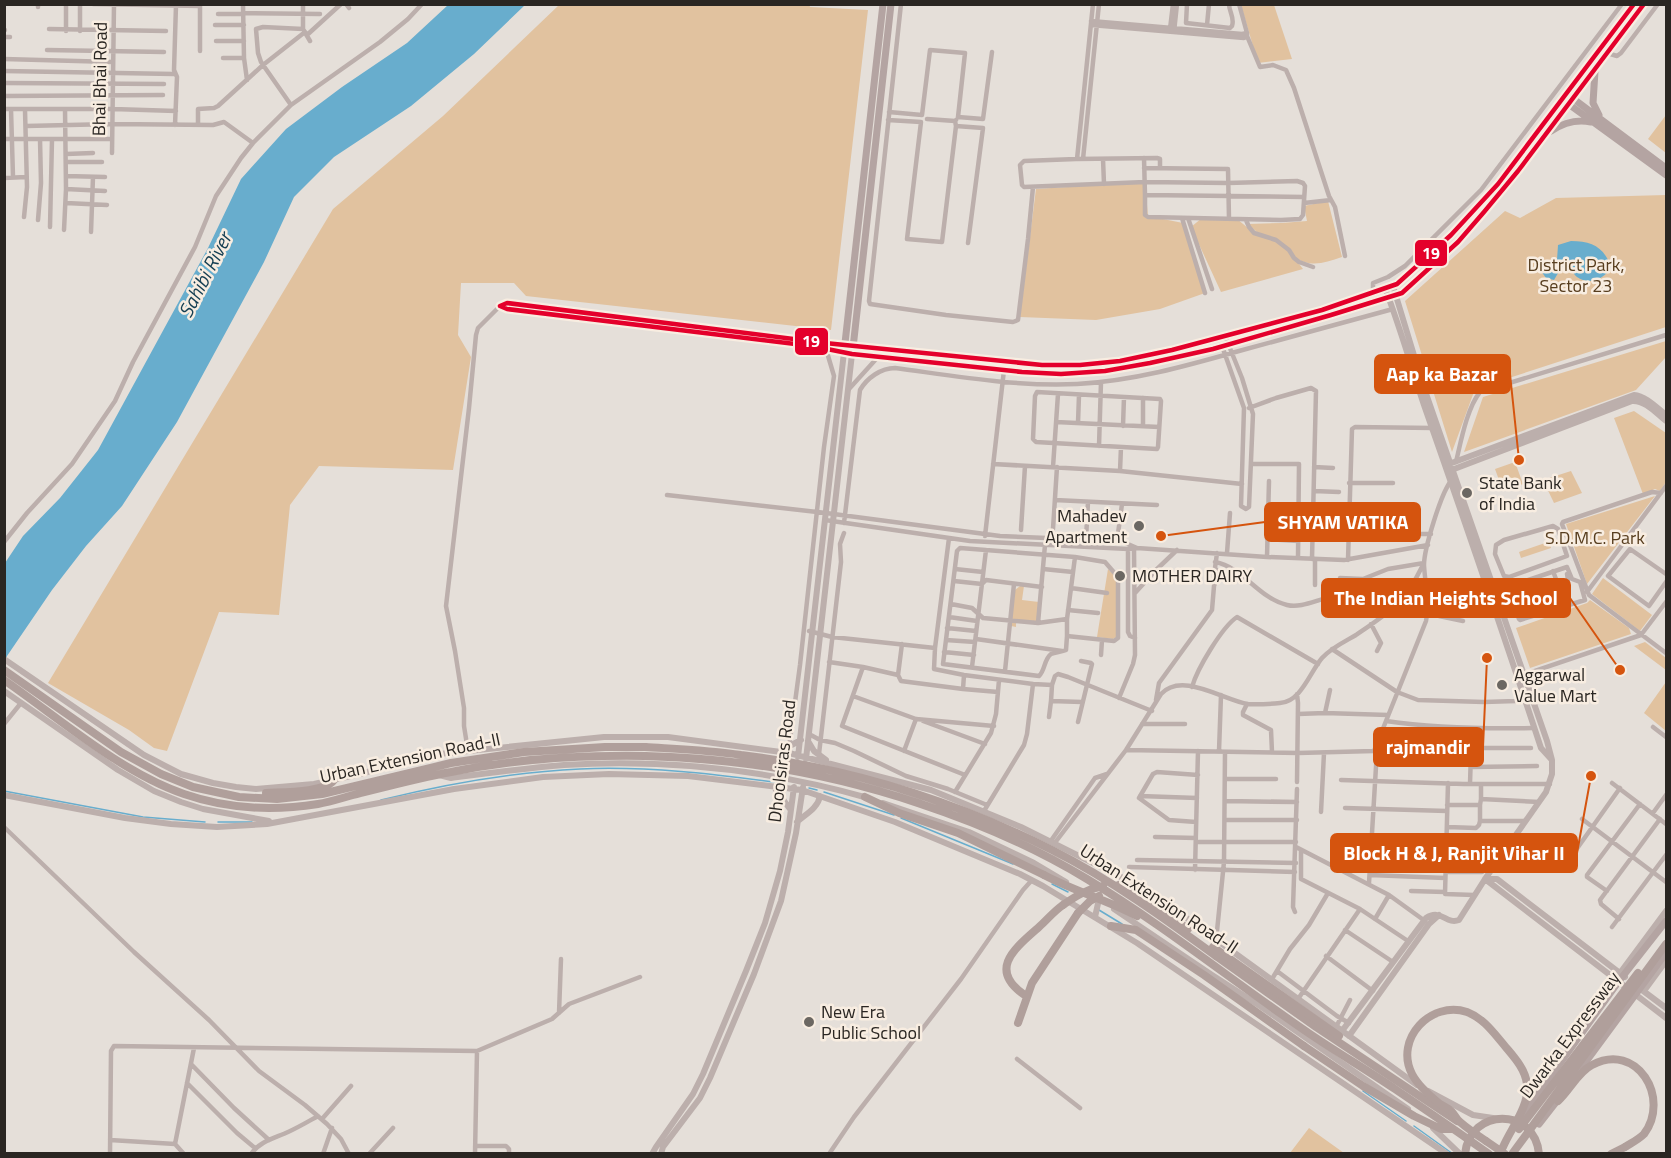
<svg xmlns="http://www.w3.org/2000/svg" width="1671" height="1158" font-family="'Titillium Web',sans-serif">
	<style>
		.green { fill: #e1c29f }
		.water { fill: #68adcd }
		.lines { fill: none; stroke-linecap: round; stroke-linejoin: round }
		.stream { stroke: #68adcd; stroke-width: 1.5 }
		.minor { stroke: #bcafac; stroke-width: 4.5 }
		.tertiary { stroke: #bcafac; stroke-width: 6 }
		.secondary { stroke: #b4a4a2; stroke-width: 7 }
		.trunk { stroke: #b09f9b; stroke-width: 8 }
		.trunk-bridge { stroke: #b09f9b; stroke-width: 8 }
		.bus-1-casing { stroke: #f8ede1; stroke-width: 9 }
		.bus-1 { stroke: #e4002b; stroke-width: 4.5 }
		.poi-dot { fill: #6b6762; stroke: #f8ede1; stroke-width: 2 }
		.labels { text-anchor: middle; stroke-width: 5; stroke-linejoin: round; paint-order: stroke }
		.street-label { font-size: 18px; fill: #2a2622; stroke: #f8ede1 }
		.park-label { font-size: 18px; fill: #573d1e; stroke: #f8ede1 }
		.poi-label { font-size: 18px; fill: #2a2622; stroke: #f8ede1; text-anchor: start }
		.water-label { font-size: 20px; font-style: italic; fill: #143e52; stroke: #f8ede1 }
		.leader { fill: none; stroke: #d5540e; stroke-width: 2 }
		.callout-dot { fill: #d5540e; stroke: #f8ede1; stroke-width: 2 }
		.callout { fill: #d5540e; stroke: #d5540e; stroke-width: 2 }
		.callout-label { font-size: 20px; text-anchor: middle; font-weight: bold; fill: #fff }
		.line-badge { stroke: #f8ede1; stroke-width: 2 }
		.badge-label { font-size: 16px; text-anchor: middle; font-weight: bold; fill: #fff }
	</style>
	<rect width="100%" height="100%" fill="#e5dfd9"/>
	<path class="green" d="M809 4 810 7 868 10 831 330 526 296 514 283H461L458 335 471 357 453 470 319 466 290 505 279 615 219 612 167 751 154 748 129 730 48 683 333 209 443 116 559 5Z
		M1241 5H1274L1292 59 1258 63Z
		M1666 115V153L1648 139Z
		M1145 182 1148 216 1183 223 1205 293 1160 309 1096 320 1020 317 1036 189Z
		M1666 195V327L1475 389 1452 452 1405 301 1505 211 1520 218 1556 198Z
		M1328 201 1342 257C1324 263 1311 268 1294 257L1303 269 1221 292 1191 227 1202 218 1237 219 1254 233 1259 234 1248 224 1282 223 1307 221 1304 206Z
		M1666 341V357L1636 390 1464 452 1483 397Z
		M1634 411 1666 433V482L1660 491 1655 489 1643 494 1614 418Z
		M1515 462 1523 484 1503 491 1495 469Z
		M1571 471 1582 493 1554 503 1543 480Z
		M1655 496 1587 584 1566 524Z
		M1545 543 1550 544 1551 548 1521 558 1519 552Z
		M1108 569 1117 578 1116 637 1113 639 1097 637Z
		M1603 578 1652 615 1640 631 1592 594Z
		M1020 586H1024L1022 600 1039 602 1038 623 1016 620V627L1011 626 1015 590Z
		M1590 600 1629 628 1631 634 1530 668 1516 628 1587 603Z
		M1645 642 1666 658V670L1634 646Z
		M1666 682V731L1644 713Z
		M1309 1128 1344 1153H1290Z"/>
	<path class="water" d="M448 5H525L474 54 411 106 334 157 294 197 264 262 177 422 122 506 86 546 52 590 7 656 5 663V563L23 536 60 498 98 450 208 248 241 179 286 129 342 87 407 43Z
		M1571 241C1592 241 1604 247 1611 267 1605 279 1589 286 1577 277 1572 273 1573 269 1567 266L1561 268 1554 280 1546 278 1541 271 1543 262 1557 260 1558 245Z"/>
	<g class="lines">
		<path class="stream" d="M809 788 817 790
			M4 791 143 817 205 822
			M824 792 894 815
			M381 800C446 784 513 772 580 769 647 766 715 774 781 783
			M901 818 1013 864
			M218 822H252
			M1052 884 1068 892
			M1099 910 1122 924
			M1363 1091 1406 1121
			M1414 1126 1453 1154"/>
		<path class="minor" d="M93 4 200 6V51
			M243 4 244 58 247 80
			M303 4V29L310 41
			M346 4 349 8
			M901 4 869 301 870 304 946 315 1013 322 1018 320 1028 239 1033 187
			M1187 4 1186 23 1230 28 1232 26C1235 18 1229 12 1229 4
			M1239 4 1247 33
			M38 7V4
			M243 13 320 14
			M218 14H243
			M1091 21 1242 34 1247 33
			M215 25H244
			M1091 25 1244 38 1247 36V33
			M1207 25 1209 4
			M49 29 166 31
			M1170 29 1173 4
			M4 30H5
			M66 31V4
			M80 31V4
			M1174 32 1177 4
			M307 35 341 4
			M1247 36 1260 67 1273 65 1286 70 1294 88 1329 196 1335 207 1345 256
			M4 37H10
			M216 41H244
			M47 50 164 52
			M1607 53 1617 56 1621 53 1658 4
			M223 58H244
			M4 59 113 62
			M4 71 174 74
			M5 83 164 84
			M4 96 163 95
			M291 105 261 62 258 53 256 29 263 27 303 29
			M4 109H113L176 111
			M11 109 13 177
			M889 112 922 115 930 50 965 53 958 117 983 119 992 52
			M927 119 955 121 956 120
			M888 120 921 122 907 239 942 242 956 126 955 121
			M175 125 177 77 174 70 176 5
			M198 125V109L214 108 218 106 263 65 305 32
			M26 126 112 124 213 125 224 122 253 143
			M956 126 983 128 968 243
			M4 139H112
			M112 153 114 4
			M66 154 93 153
			M1144 158 1145 195 1304 197
			M1077 159 1093 4
			M1083 159 1099 4
			M1103 159 1104 184
			M66 162H102
			M1144 168 1228 169 1229 219
			M66 176 105 177
			M4 178 26 177
			M66 189 105 191
			M1145 195V215L1148 217 1281 220 1300 219 1303 215 1305 186 1303 183 1297 181 1228 183 1145 182 1024 187 1022 185 1020 165 1024 161 1076 159 1157 158 1160 159V167
			M66 203 107 205
			M1304 203 1331 200
			M24 217 27 187 25 110
			M1182 218 1205 293
			M1188 218 1212 289
			M38 220 41 183 40 139
			M1246 220 1249 227 1254 233 1276 240 1289 250 1294 258 1299 262 1313 267
			M50 227 52 139
			M64 230 66 189 65 109
			M91 232 93 177
			M1373 292V283L1388 277 1405 266 1481 190 1622 4
			M1222 346 1244 408 1241 506 1246 509 1249 507 1253 414 1242 378 1225 336
			M844 352 812 346 507 309 500 306 507 303 845 345
			M849 389 878 357
			M1037 392 1160 399 1161 401 1158 447 1157 449 1036 442 1033 439 1035 396Z
			M1249 408 1276 398 1311 388 1316 391 1312 559
			M1056 422 1159 427
			M1078 423 1079 395
			M1123 426 1124 397
			M1143 426V398
			M1099 446 1101 382
			M1456 462C1461 441 1467 408 1480 392L1666 335
			M993 464 1120 471 1242 484
			M1251 464H1299L1298 558
			M1053 467 1058 394
			M1314 467 1333 468
			M1120 471 1121 447
			M1349 483H1393
			M1314 491 1339 492
			M1661 493 1652 492 1563 522 1562 524 1589 595 1666 653
			M667 495 826 513 1000 536 1121 541 1137 548
			M1055 500 1157 505
			M1313 505 1377 508
			M1267 516 1299 518
			M825 520 970 541 1128 549 1137 548 1267 557 1344 560 1428 545
			M844 523 860 390C867 378 881 368 895 368 955 376 1017 387 1077 384 1133 381 1186 366 1239 351 1290 337 1342 323 1393 309
			M1553 526 1558 529 1567 556 1509 577 1504 576 1495 554 1496 545 1504 540Z
			M1053 529 1057 467
			M1021 530 1025 466
			M1313 531H1338
			M1348 534H1431
			M985 536 1004 370
			M949 538 935 648 934 669 964 675 1033 684 1027 734 1024 745 984 811
			M1086 539 1088 502
			M1267 539 1298 541
			M1117 541 1122 504
			M4 542 27 513 72 464 115 401 133 362 195 247 216 196 241 158 253 143 291 105 380 42 408 19 422 4
			M960 548 1075 557 1105 562 1118 577V638L1114 641 1067 636 1066 650C1062 652 1055 652 1051 654 1044 659 1045 671 1039 676L943 664 957 551Z
			M1128 549V632L1130 636 1135 638
			M1227 553 1230 513
			M1267 557 1269 481
			M1348 560 1352 429 1355 427 1433 428
			M1215 562C1243 567 1258 598 1287 605 1303 609 1321 597 1338 596 1353 596 1373 606 1386 613
			M955 569 983 572
			M1043 569 1073 572
			M1553 571 1566 606
			M1666 574 1630 549 1608 576 1649 606 1666 582
			M1531 579 1536 594
			M954 581 982 584 986 580 1042 587
			M1315 585V559
			M1558 585 1568 580 1567 574
			M1071 588 1107 593
			M1495 591C1519 583 1543 575 1567 567L1572 579 1580 582 1585 600 1520 620 1519 619 1508 587
			M1587 592 1666 486
			M1135 593 1156 570 1177 550
			M1339 597 1340 578 1363 579 1388 569 1424 563
			M1399 601 1427 615
			M951 604 972 608 983 618 1038 623 1045 545
			M1068 610 1098 613
			M1427 611 1439 616 1463 621
			M949 617 977 621
			M1038 623 1067 619
			M1371 624 1381 643 1377 651
			M947 628 976 631
			M809 631 832 637 935 648
			M1067 636V619L1075 557
			M976 639 1062 651
			M946 640 975 642
			M902 644 898 675 901 681 963 689
			M1332 649 1397 692 1418 700 1484 702 1516 701 1524 699
			M944 652 974 655
			M1101 655 1102 640
			M829 662 863 667 898 675
			M863 667 842 726 965 775
			M972 667 986 550
			M1005 671 1014 584
			M964 675 963 689 998 692
			M1523 675 1641 635 1666 602
			M1033 684 1052 685
			M1192 687C1197 669 1222 627 1237 617L1318 664
			M1297 694 1298 703 1297 782
			M853 696 916 719 994 726
			M1119 698 1133 664 1135 655 1134 548
			M1156 700 1159 683 1212 610 1214 586 1219 573 1215 568 1217 553
			M1082 702 1051 701 1052 685 1055 676 1058 674 1068 677 1152 711
			M1247 704 1243 712V715L1271 730 1272 752
			M1325 713 1388 715
			M1298 714 1325 713 1330 690
			M1049 717 1051 701
			M923 721 985 744
			M1386 721C1435 728 1484 729 1534 728
			M1078 722 1092 664 1091 663 1081 661
			M4 724 21 703
			M1142 724H1185
			M1653 727 1666 737
			M809 734 820 740 835 743 854 751 906 776 948 789 987 805
			M789 747 800 665 824 447 834 376 826 349
			M1126 750 1298 753 1374 751 1426 621C1430 603 1425 584 1424 565 1424 549 1441 493 1451 481
			M1375 750 1468 753 1473 748H1531
			M468 751 464 726V708L455 651 446 606 469 408 476 335 478 328 500 306
			M904 751 916 719
			M1219 751 1221 695
			M819 754 841 562 840 544 844 533
			M1471 767 1537 766
			M1225 779H1276
			M1341 780 1464 784H1550
			M1448 783 1445 894 1474 895
			M1612 783 1666 824
			M1470 784 1471 752
			M955 792 991 733 996 714 999 680
			M1140 796 1197 798
			M1481 799V784
			M1225 801 1297 802
			M1447 805H1480L1481 799 1539 802
			M1480 805V821H1526
			M1345 808 1447 811
			M1321 812 1324 753
			M1653 813 1666 795
			M1582 819 1666 882
			M1225 820H1297
			M1196 822 1169 820 1139 798 1153 774 1157 772 1198 775
			M4 827 134 952 209 1020 259 1071 305 1105 327 1124 341 1139 349 1154
			M1447 827 1476 828 1479 825 1480 821
			M1372 835 1511 842
			M1155 837 1196 838
			M1050 842 1095 778 1107 774
			M1196 842H1296
			M1054 844 1126 750 1161 694C1182 671 1223 700 1248 704 1258 705 1269 704 1280 703 1301 702 1310 672 1322 658 1331 648 1344 642 1356 635 1375 622 1395 609 1408 591 1415 582 1419 572 1424 563
			M1296 847 1389 895 1375 919
			M1371 849 1426 851
			M1301 850V879L1360 909
			M1576 850 1620 788
			M1334 858 1371 859
			M1137 860 1296 863
			M1446 860H1478
			M1370 864 1446 866
			M1129 867 1295 872
			M1195 870 1198 751
			M1446 872H1482
			M1370 875 1445 878
			M1369 883 1377 750
			M1411 891 1445 892
			M1607 891 1587 877V875L1640 804
			M1389 895 1425 921
			M1295 912 1293 907 1297 789
			M1619 919 1601 904 1600 900 1660 819
			M1612 927 1666 855
			M1345 930 1393 962
			M1213 937 1217 931 1224 862 1225 752
			M1326 956 1373 991
			M1277 971 1337 1016 1349 1023
			M1272 979 1290 949 1309 925 1328 893
			M1298 999 1360 909 1408 941
			M559 1013 561 959
			M1336 1027 1350 1000
			M1017 1059 1080 1108
			M191 1064 234 1108 269 1140
			M187 1083 237 1133 255 1148
			M322 1119 351 1086
			M110 1140 175 1144 184 1154
			M175 1144 194 1048
			M475 1146H506L509 1149V1154
			M110 1154 111 1051 114 1046 477 1051 552 1019 569 1004 640 977
			M251 1154C260 1141 275 1138 288 1132 299 1127 309 1121 318 1116
			M323 1154 332 1128
			M369 1154 393 1128
			M475 1154 477 1051
			M829 1154 854 1117 961 979 1023 890 1032 880"/>
		<path class="tertiary" d="M1385 288C1400 327 1411 366 1424 405 1464 519 1503 633 1541 748L1551 759
			M1449 464 1634 395C1646 396 1657 408 1666 415
			M1449 471 1632 401C1645 400 1656 413 1666 421
			M4 659 144 755 181 774 213 783 236 787 256 789 314 784 360 774 429 755 604 737H668L789 753 931 790 1021 827 1149 891 1417 1085
			M4 691 118 770 154 791 181 802 203 809 269 821
			M808 741 814 751 826 760
			M780 751 801 740
			M798 757 844 352
			M806 759 852 354
			M439 775 451 778C489 773 526 768 564 765 666 759 770 770 868 798
			M774 787 790 809
			M4 795 125 818 171 824 217 827 267 824 454 789 543 777 609 774 688 776 802 790 895 822 1020 874 1043 886 1137 943 1447 1154
			M883 803 969 832 1034 863 1066 882
			M797 822C806 814 818 808 820 796
			M1485 879 1666 1018
			M1485 879H1497L1625 977
			M1114 909 1212 975 1260 1006 1408 1109
			M1095 917 1099 899
			M1620 973 1666 911
			M1638 987 1666 1008
			M1644 991 1666 961
			M1342 1031 1426 918C1441 908 1446 925 1459 920L1485 879 1546 792 1552 774V760L1547 741 1423 385 1393 286
			M1349 1036 1429 924 1439 915
			M1428 1091 1473 1115 1493 1118
			M1433 1128 1460 1154
			M652 1154 656 1147 693 1094 703 1074 746 971 765 923 780 871 788 832 794 787
			M661 1154 663 1147 700 1098 710 1078 754 974 781 901 796 833 803 787"/>
		<path class="secondary" d="M883 4 844 352 852 354 1022 372 1061 374 1105 371 1150 363 1213 349 1331 315 1402 293 1458 242 1484 212 1518 171 1644 4
			M1595 71 1593 103 1599 115
			M1571 97 1666 168
			M1567 103 1666 175
			M1551 131C1563 123 1577 119 1591 122
			M845 345 1042 365H1080L1120 361 1172 350 1322 310 1397 284 1451 235 1498 184 1634 4
			M853 348 891 4
			M1577 1074 1666 953
			M1523 1115 1619 981 1666 921
			M1539 1124 1560 1097"/>
		<path class="trunk" d="M4 670 121 752 161 774 193 787 239 797 277 799 322 794 451 763 524 752 605 747H645
			M4 680C59 718 120 772 184 794 227 809 273 811 318 804 330 802 342 798 353 795 385 787 418 778 451 772 514 759 580 755 645 756
			M266 793C282 792 324 793 334 780
			M865 797 899 813 958 833 1044 875
			M1111 926 1136 930 1204 975 1304 1046
			M1216 956 1316 1027 1457 1121
			M1026 996C987 970 1014 949 1039 927 1047 920 1054 911 1063 905
			M1018 1023 1032 983 1078 913
			M1486 1141 1505 1154
			M1465 1154C1470 1107 1535 1107 1539 1154
			M1611 1154 1625 1147"/>
		<path class="trunk-bridge" d="M645 747C677 749 709 750 741 755 848 768 955 801 1052 850 1110 879 1164 918 1216 956
			M645 756C676 757 708 759 740 763 854 776 988 819 1087 879 1165 926 1235 983 1310 1034 1338 1053 1367 1070 1395 1089 1426 1110 1458 1132 1489 1154
			M1044 875C1074 891 1107 900 1137 916
			M1119 885 1129 887 1188 929
			M1063 905C1076 896 1087 889 1103 886
			M1078 913 1090 901 1099 896
			M1213 947 1339 1036
			M1304 1046 1363 1086 1414 1116 1441 1129H1453
			M1558 1101C1570 1090 1578 1072 1592 1065 1637 1041 1671 1098 1644 1134 1638 1140 1631 1143 1625 1147
			M1519 1129 1638 973
			M1486 1141C1477 1135 1468 1129 1460 1122 1456 1119 1455 1115 1452 1112 1449 1108 1444 1107 1440 1104 1430 1096 1418 1086 1412 1074 1394 1039 1431 1000 1467 1012 1483 1018 1493 1032 1504 1045 1513 1056 1525 1068 1527 1084 1530 1106 1511 1128 1503 1147L1498 1154
			M1512 1154 1666 944"/>
		<g class="bus-1-casing">
			<path id="bus-1" d="M1634 4 1498 184 1451 235 1397 284 1322 310 1172 350 1120 361 1080 365H1042L825 343 507 303 500 306 507 309 812 346 852 354 1022 372 1061 374 1105 371 1150 363 1213 349 1331 315 1402 293 1458 242 1484 212 1518 171 1644 4"/>
		</g>
		<use href="#bus-1" class="bus-1"/>
	</g>
	<g class="poi-dot">
		<circle cx="1467" cy="493" r="6"/>
		<circle cx="1139" cy="526" r="6"/>
		<circle cx="1120" cy="576" r="6"/>
		<circle cx="1502" cy="685" r="6"/>
		<circle cx="809" cy="1022" r="6"/>
	</g>
	<g class="labels">
		<g class="street-label">
			<text transform="translate(100 79) rotate(-89)" y="6">Bhai Bhai Road</text>
			<text transform="translate(410 758) rotate(-12)" y="6">Urban Extension Road-II</text>
			<text transform="translate(782 761) rotate(-83)" y="6">Dhoolsiras Road</text>
			<text transform="translate(1159 899) rotate(33)" y="6">Urban Extension Road-II</text>
			<text transform="translate(1570 1035) rotate(-53)" y="6">Dwarka Expressway</text>
		</g>
		<g class="park-label">
			<text x="1576" y="271">District Park,<tspan x="1576" dy="21">Sector 23</tspan></text>
			<text x="1595" y="544">S.D.M.C. Park</text>
		</g>
		<g class="poi-label">
			<text x="1479" y="489">State Bank<tspan x="1479" dy="21">of India</tspan></text>
			<text x="1127" y="522" text-anchor="end">Mahadev<tspan x="1127" dy="21">Apartment</tspan></text>
			<text x="1132" y="582">MOTHER DAIRY</text>
			<text x="1514" y="681">Aggarwal<tspan x="1514" dy="21">Value Mart</tspan></text>
			<text x="821" y="1018">New Era<tspan x="821" dy="21">Public School</tspan></text>
		</g>
		<g class="water-label">
			<text transform="translate(205 275) rotate(-63)" y="7">Sahibi River</text>
		</g>
	</g>
	<path class="leader" d="M1519 460L1510 374M1161 536L1265 522M1620 670L1570 598M1487 658L1483 747M1591 776L1577 853"/>
	<g class="callout-dot">
		<circle cx="1519" cy="460" r="6"/>
		<circle cx="1161" cy="536" r="6"/>
		<circle cx="1620" cy="670" r="6"/>
		<circle cx="1487" cy="658" r="6"/>
		<circle cx="1591" cy="776" r="6"/>
	</g>
	<g class="callout">
		<rect x="1375" y="355" width="135" height="38" rx="6"/>
		<rect x="1265" y="503" width="155" height="38" rx="6"/>
		<rect x="1322" y="579" width="248" height="38" rx="6"/>
		<rect x="1374" y="728" width="109" height="38" rx="6"/>
		<rect x="1331" y="834" width="246" height="38" rx="6"/>
	</g>
	<g class="callout-label">
		<text x="1442" y="381">Aap ka Bazar</text>
		<text x="1343" y="529">SHYAM VATIKA</text>
		<text x="1446" y="605">The Indian Heights School</text>
		<text x="1428" y="754">rajmandir</text>
		<text x="1454" y="860">Block H &amp; J, Ranjit Vihar II</text>
	</g>
	<g class="line-badge">
		<rect x="1414" y="239" width="34" height="28" rx="6" fill="#e4002b"/>
		<rect x="794" y="327" width="35" height="29" rx="6" fill="#e4002b"/>
	</g>
	<g class="badge-label">
		<text x="1431" y="259">19</text>
		<text x="811" y="347">19</text>
	</g>
	<rect width="1671" height="1158" fill="none" stroke="#2a2622" stroke-width="12"/>
</svg>
